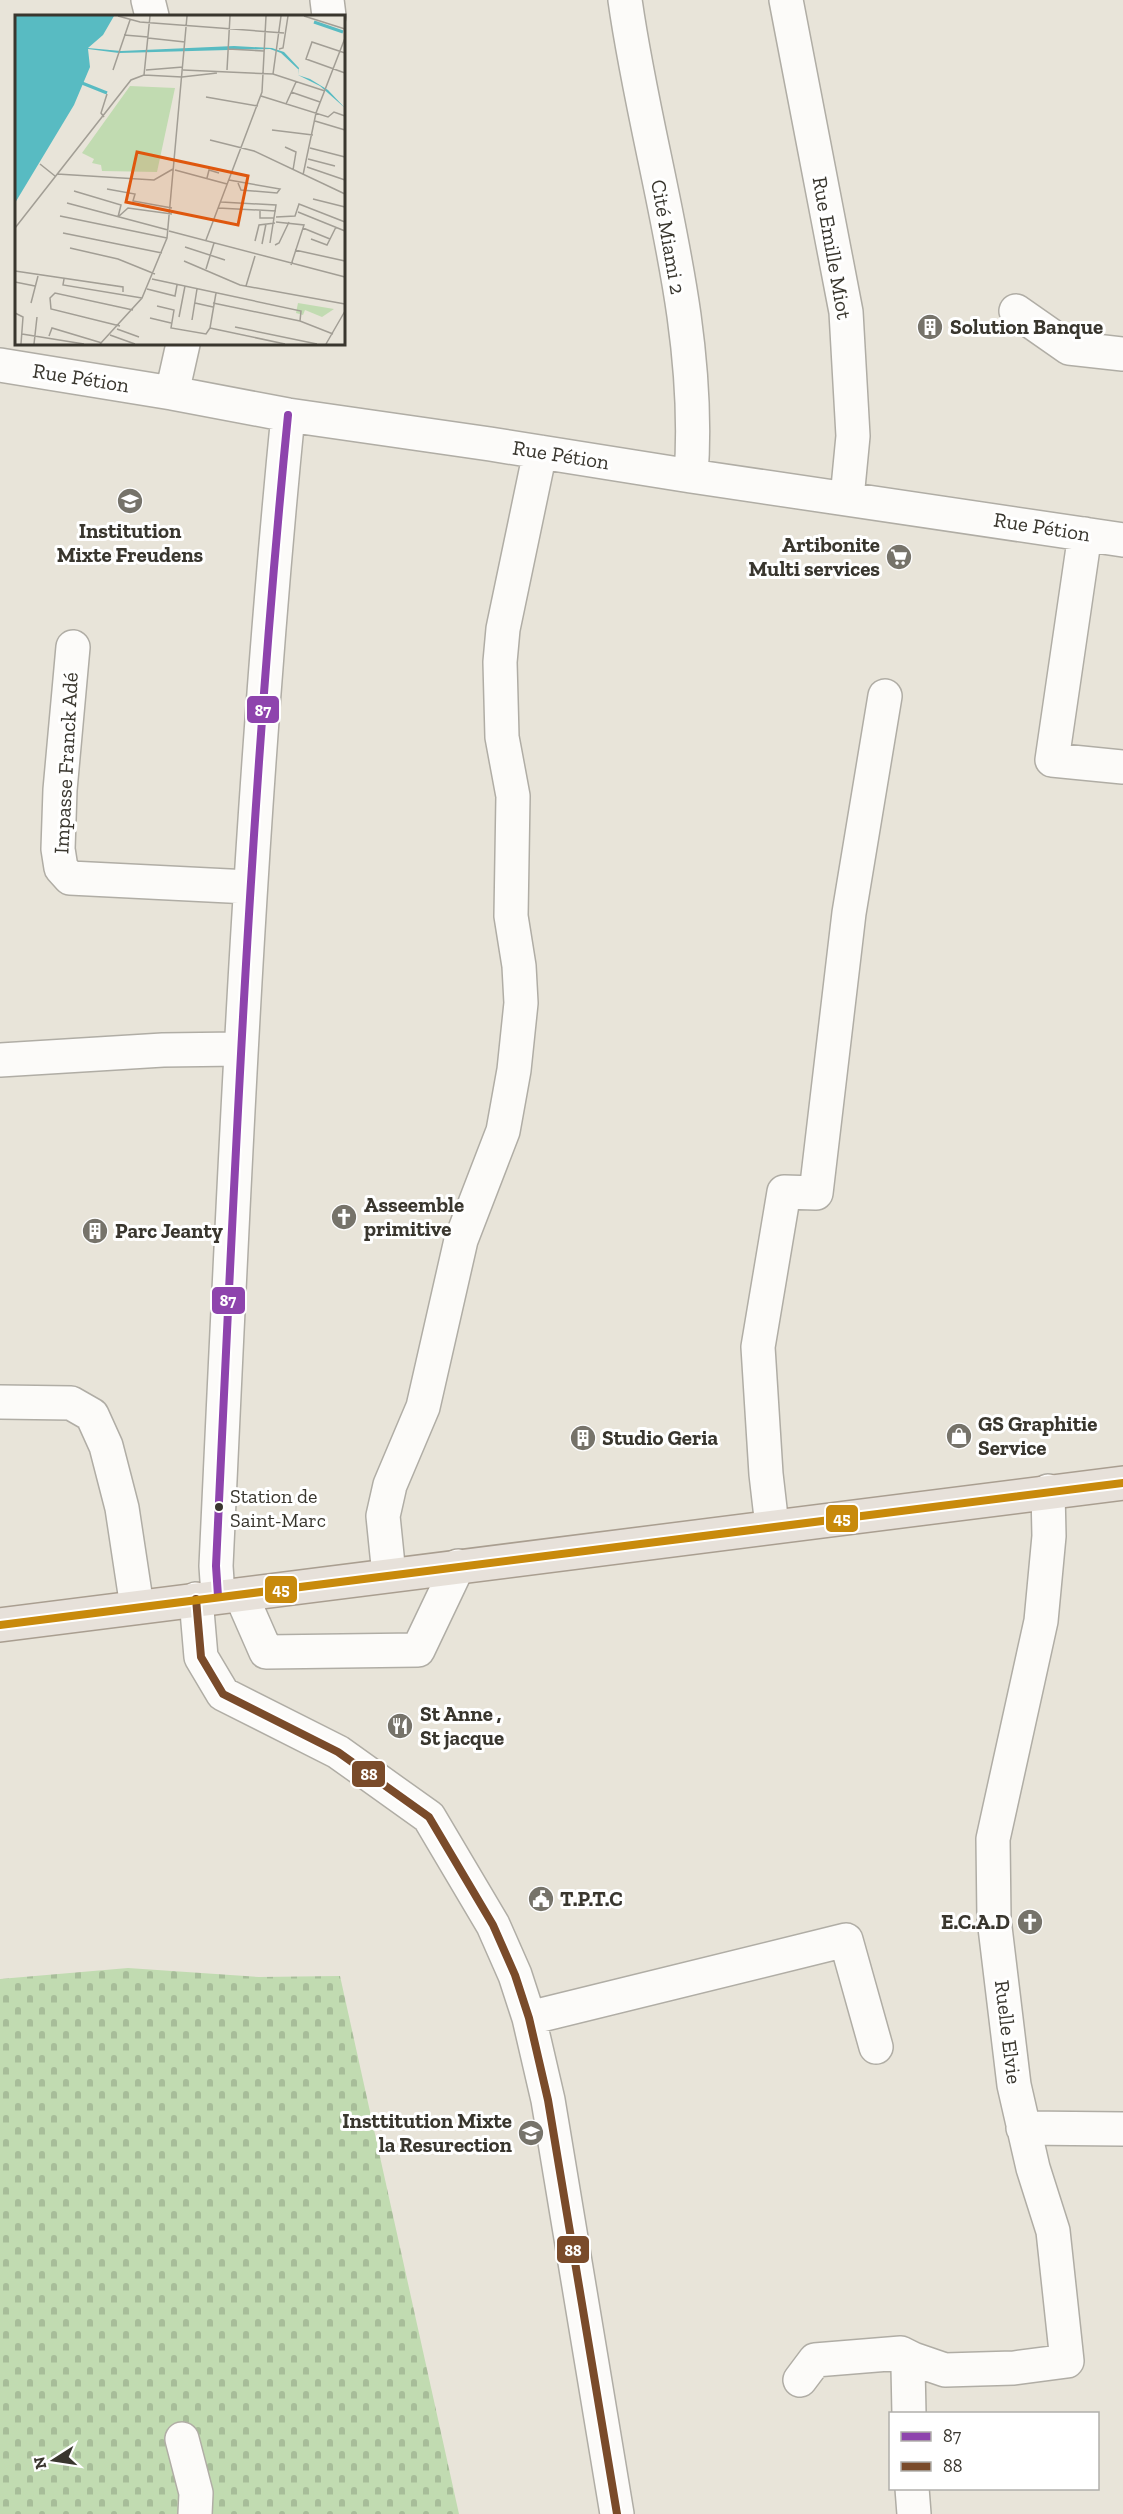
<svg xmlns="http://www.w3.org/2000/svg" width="1123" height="2514" font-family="'Zilla Slab',serif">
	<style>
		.cemetery { fill: url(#cemetery-stones) }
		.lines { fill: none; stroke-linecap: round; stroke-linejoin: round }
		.minor-casing { stroke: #b0ada5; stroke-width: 36 }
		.major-casing { stroke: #a99e90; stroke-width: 36 }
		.minor { stroke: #fcfbf9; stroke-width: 33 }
		.major { stroke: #e7e1da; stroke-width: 33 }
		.bus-1-casing { stroke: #fff; stroke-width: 12 }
		.bus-2-casing { stroke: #fff; stroke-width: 12 }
		.bus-3-casing { stroke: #fff; stroke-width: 12 }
		.bus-1 { stroke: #8e44ad; stroke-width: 8 }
		.bus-2 { stroke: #7a4b2a; stroke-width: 8 }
		.bus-3 { stroke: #c88a0c; stroke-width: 8 }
		.bus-dot { fill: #39362e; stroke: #fff; stroke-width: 2 }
		.labels { text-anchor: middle; stroke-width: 6; stroke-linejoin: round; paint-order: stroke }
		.bus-label { font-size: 20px; fill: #39362e; stroke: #fff; text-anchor: start }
		.street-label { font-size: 21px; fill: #39362e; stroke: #fff }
		.poi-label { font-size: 21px; font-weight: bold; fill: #39362e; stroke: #fff; text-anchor: start }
		.inset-river { fill: none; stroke: #58bbc2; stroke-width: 3 }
		.inset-road { fill: none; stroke: #a29e95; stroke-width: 1.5 }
		.view { fill: #df570e; fill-opacity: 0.15; stroke: #df570e; stroke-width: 3 }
		.inset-edge { fill: none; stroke: #39362e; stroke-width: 3 }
		.line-badge { stroke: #fff; stroke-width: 2 }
		.badge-label { font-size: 16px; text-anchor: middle; font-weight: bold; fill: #fff }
	</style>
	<defs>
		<pattern id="cemetery-stones" width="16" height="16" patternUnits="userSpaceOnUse" patternTransform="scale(1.5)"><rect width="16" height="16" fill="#c1dbb1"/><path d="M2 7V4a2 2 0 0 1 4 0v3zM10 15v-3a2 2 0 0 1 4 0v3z" fill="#a7bd99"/></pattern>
	</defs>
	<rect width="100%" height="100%" fill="#e8e4d9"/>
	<path class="cemetery" d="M128 1968 259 1977 340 1976 459 2514H0V1979Z"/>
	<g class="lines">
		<g class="minor-casing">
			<path id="minor" d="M148 0 152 16
				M327 0 329 16
				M625 0C647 157 703 316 691 476
				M786 0 846 312 853 436 847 498
				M1016 311 1069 348 1123 354
				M0 365 172 393 288 415 490 444 691 476 1123 540
				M172 393 183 344
				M1085 534 1052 760 1123 767
				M73 647 60 790 58 849 61 868 70 878 249 887
				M0 1060 163 1050 239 1049
				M0 1402 71 1403 92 1415 106 1446 122 1508 137 1607
				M772 1526 766 1474 758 1347 784 1192 816 1193 849 913 885 696
				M389 1575 383 1516 390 1485 423 1407 461 1240 503 1131 514 1070 521 1003 519 966 511 916 513 796 502 737 500 662 503 629 540 452
				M241 1595 266 1652 418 1650 458 1566
				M218 1596 216 1566C234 1182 250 798 288 415
				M196 1599 201 1657 223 1694 338 1752 429 1817 493 1925 515 1975 529 2018 548 2100 617 2514
				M529 2018 846 1940 876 2047
				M1023 2128 1123 2129
				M800 2380 815 2360 901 2353 913 2359
				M909 2414 908 2367 913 2359 945 2370 1014 2368 1067 2361 1053 2231 1033 2168 1014 2085 994 1919 993 1839 1041 1621 1049 1536 1048 1491
				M182 2439 196 2493 195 2514
				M912 2488 914 2514"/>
		</g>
		<g class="major-casing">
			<path id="major" d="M0 1625 1123 1483"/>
		</g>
		<use href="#minor" class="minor"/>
		<use href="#major" class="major"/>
		<g class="bus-1-casing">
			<path id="bus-1" d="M218 1596 216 1566C234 1182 250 798 288 415"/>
		</g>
		<g class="bus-2-casing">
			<path id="bus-2" d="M196 1599 201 1657 223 1694 338 1752 429 1817 493 1925 515 1975 529 2018 548 2100 617 2514"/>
		</g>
		<g class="bus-3-casing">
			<path id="bus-3" d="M0 1625 1123 1483"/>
		</g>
		<use href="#bus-1" class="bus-1"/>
		<use href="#bus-2" class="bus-2"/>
		<use href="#bus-3" class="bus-3"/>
	</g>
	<defs>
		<g id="building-disc" transform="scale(1.35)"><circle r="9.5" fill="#76736a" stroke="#fff"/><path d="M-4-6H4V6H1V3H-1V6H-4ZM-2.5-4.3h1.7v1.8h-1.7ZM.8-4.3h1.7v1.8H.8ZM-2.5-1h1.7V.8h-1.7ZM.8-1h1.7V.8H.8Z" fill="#fff"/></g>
		<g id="school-disc" transform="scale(1.35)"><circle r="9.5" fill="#76736a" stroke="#fff"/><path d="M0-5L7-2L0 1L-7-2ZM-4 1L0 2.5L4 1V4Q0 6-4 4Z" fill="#fff"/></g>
		<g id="supermarket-disc" transform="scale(1.35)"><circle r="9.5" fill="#76736a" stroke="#fff"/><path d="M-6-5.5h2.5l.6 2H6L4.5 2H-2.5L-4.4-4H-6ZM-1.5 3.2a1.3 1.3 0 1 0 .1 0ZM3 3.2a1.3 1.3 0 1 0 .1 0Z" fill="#fff"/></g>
		<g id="church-disc" transform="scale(1.35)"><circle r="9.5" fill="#76736a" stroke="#fff"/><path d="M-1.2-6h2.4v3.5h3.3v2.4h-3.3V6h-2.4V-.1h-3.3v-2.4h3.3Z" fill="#fff"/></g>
		<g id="shop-disc" transform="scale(1.35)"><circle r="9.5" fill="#76736a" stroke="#fff"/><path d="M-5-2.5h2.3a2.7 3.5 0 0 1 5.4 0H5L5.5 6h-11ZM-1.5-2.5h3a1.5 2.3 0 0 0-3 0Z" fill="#fff"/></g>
		<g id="restaurant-disc" transform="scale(1.35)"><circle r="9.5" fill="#76736a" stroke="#fff"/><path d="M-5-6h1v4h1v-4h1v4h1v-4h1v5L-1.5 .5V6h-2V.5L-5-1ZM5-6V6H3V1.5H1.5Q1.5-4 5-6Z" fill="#fff"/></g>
		<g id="civic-disc" transform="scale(1.35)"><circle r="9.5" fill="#76736a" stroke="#fff"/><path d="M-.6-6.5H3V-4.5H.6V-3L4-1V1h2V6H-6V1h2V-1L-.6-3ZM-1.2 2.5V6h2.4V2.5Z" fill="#fff"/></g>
	</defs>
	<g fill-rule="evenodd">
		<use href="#building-disc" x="930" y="327"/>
		<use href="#school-disc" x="130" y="501"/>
		<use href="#supermarket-disc" x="899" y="557"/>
		<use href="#church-disc" x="344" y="1217"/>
		<use href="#building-disc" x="95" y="1231"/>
		<use href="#shop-disc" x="959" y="1436"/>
		<use href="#building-disc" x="583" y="1438"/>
		<use href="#restaurant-disc" x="400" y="1726"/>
		<use href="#civic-disc" x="541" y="1899"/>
		<use href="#church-disc" x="1030" y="1922"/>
		<use href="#school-disc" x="531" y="2133"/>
	</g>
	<circle class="bus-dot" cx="219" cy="1507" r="5"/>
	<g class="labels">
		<g class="bus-label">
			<text x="230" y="1503">Station de<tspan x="230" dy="24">Saint-Marc</tspan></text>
		</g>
		<g class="street-label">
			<text transform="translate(668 237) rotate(80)" y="7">Cité Miami 2</text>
			<text transform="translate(832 248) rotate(80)" y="7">Rue Emille Miot</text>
			<text transform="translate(81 378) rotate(9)" y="7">Rue Pétion</text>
			<text transform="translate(561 455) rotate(9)" y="7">Rue Pétion</text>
			<text transform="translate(1042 527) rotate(9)" y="7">Rue Pétion</text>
			<text transform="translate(66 763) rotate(-87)" y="7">Impasse Franck Adé</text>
			<text transform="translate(1008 2032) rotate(83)" y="7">Ruelle Elvie</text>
		</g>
		<g class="poi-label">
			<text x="950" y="334">Solution Banque</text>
			<text x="130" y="538" text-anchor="middle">Institution<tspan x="130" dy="24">Mixte Freudens</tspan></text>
			<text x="880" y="552" text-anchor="end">Artibonite<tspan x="880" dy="24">Multi services</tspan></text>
			<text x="364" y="1212">Asseemble<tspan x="364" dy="24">primitive</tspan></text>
			<text x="115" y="1238">Parc Jeanty</text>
			<text x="978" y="1431">GS Graphitie<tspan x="978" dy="24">Service</tspan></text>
			<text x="602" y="1445">Studio Geria</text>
			<text x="420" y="1721">St Anne ,<tspan x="420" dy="24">St jacque</tspan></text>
			<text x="560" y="1906">T.P.T.C</text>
			<text x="1010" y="1929" text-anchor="end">E.C.A.D</text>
			<text x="512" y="2128" text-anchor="end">Insttitution Mixte<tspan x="512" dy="24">la Resurection</tspan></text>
		</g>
	</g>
	<g transform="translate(15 15)">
		<rect width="330" height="330" fill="#e8e4d9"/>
		<path d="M283 288 319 294 307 302 290 295 288 300 281 298Z" fill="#c1dbb1"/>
		<path d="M115 71 160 73 142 157 87 156 86 150 77 148 79 144 67 138Z" fill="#c1dbb1"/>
		<path d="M0 1H99L88 20 73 33 106 36 219 31 257 33 269 37 284 53 283 60 295 64 313 75 330 93 305 71 283 60 284 55 266 38 255 34 104 38 73 34 75 52 59 90 0 188Z" fill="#58bbc2"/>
		<path class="inset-river" d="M299 7 328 17M67 68 92 78"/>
		<path class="inset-road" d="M103 1 125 7 269 18M289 1 330 14M109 20 133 22M133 23 170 27M213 34 249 36M264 34 268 33 273 1M330 38 297 27 291 44 330 58M98 55 115 5M131 55 168 52M168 55 258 59 310 76M212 55 215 1M258 59 266 1M129 60 167 62 202 58M129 60 135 1M276 77 305 87M246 81 313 102 319 97 330 101M191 82 243 91M271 89 281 67M89 102 86 98 92 79M300 106 330 115M257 115 298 120M195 125 239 136 330 179M270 132 281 137 278 155M295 133 330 142M293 144 320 151M25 149 40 161M292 152 330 165M160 155 212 169M42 159 139 165 158 154M288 160 301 98 330 23M192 163 194 155 204 158M214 165 265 174 262 178 226 175 223 168M92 174 120 179 118 186 157 193M59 176 106 190 103 202M298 184 330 192M206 187 261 190 255 228M52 188 153 215M203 193 261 196M245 196V203H259M283 197 330 216M45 201 152 223M103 202 113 193 157 199M261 202 280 201 284 189 330 207M261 207 289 210 276 250M0 213 116 65 129 60M288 213 315 224M154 216 330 262M48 218 147 238M296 224 312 230 321 212M191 225 247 77 251 1M240 226 244 210 260 208M247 229 251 209M260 230 264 228 274 207M170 232 210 245M55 233 103 244 140 259M280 235 330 246M169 246 225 270 330 289M191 254 199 228M0 256 108 272V277M49 264 48 270 127 283M137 264 286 296 285 306M0 267 20 271M231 271 240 241M132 274 160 281 162 270M16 288 23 261M180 288 198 292M198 288 285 306 318 319M142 291 159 295 156 313 191 319 195 313M0 298 8 302 6 329M164 302 170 271M135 303 156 308M177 305 182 274M105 311 36 294 35 283 40 278 118 295M220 312 302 329M195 313 270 329M195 313 201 278M102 314 124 322M7 319 69 329M95 320 120 329M34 321 37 313 87 328M19 329 22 302M85 329 127 283 152 223 172 1M311 329 330 296"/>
		<path class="view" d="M122 137 233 161 223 210 111 187Z"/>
		<rect width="330" height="330" class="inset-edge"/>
	</g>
	<g class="line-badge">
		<rect x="246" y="695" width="34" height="29" rx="6" fill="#8e44ad"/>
		<rect x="211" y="1286" width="35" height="29" rx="6" fill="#8e44ad"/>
		<rect x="825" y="1504" width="34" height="29" rx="6" fill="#c88a0c"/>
		<rect x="264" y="1575" width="34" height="29" rx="6" fill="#c88a0c"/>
		<rect x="351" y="1760" width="35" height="28" rx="6" fill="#7a4b2a"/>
		<rect x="556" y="2235" width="34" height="29" rx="6" fill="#7a4b2a"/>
	</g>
	<g class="badge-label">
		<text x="263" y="716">87</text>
		<text x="228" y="1306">87</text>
		<text x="842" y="1524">45</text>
		<text x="281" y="1595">45</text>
		<text x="369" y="1780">88</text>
		<text x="573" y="2256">88</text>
	</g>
	<rect x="889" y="2412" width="210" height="78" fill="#ffffff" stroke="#b0afab" stroke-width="1.5"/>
	<rect x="901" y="2432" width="30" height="9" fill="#8e44ad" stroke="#b0afab" stroke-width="1.5"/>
	<text x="943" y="2442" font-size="18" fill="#39362e">87</text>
	<rect x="901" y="2462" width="30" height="9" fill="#7a4b2a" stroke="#b0afab" stroke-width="1.5"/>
	<text x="943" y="2472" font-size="18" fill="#39362e">88</text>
	<g transform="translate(54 2460) rotate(258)" stroke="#ffffff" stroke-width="4.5" paint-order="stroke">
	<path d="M0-4.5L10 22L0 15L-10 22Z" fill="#39362e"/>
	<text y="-9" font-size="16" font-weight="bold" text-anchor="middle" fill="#39362e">N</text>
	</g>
</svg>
